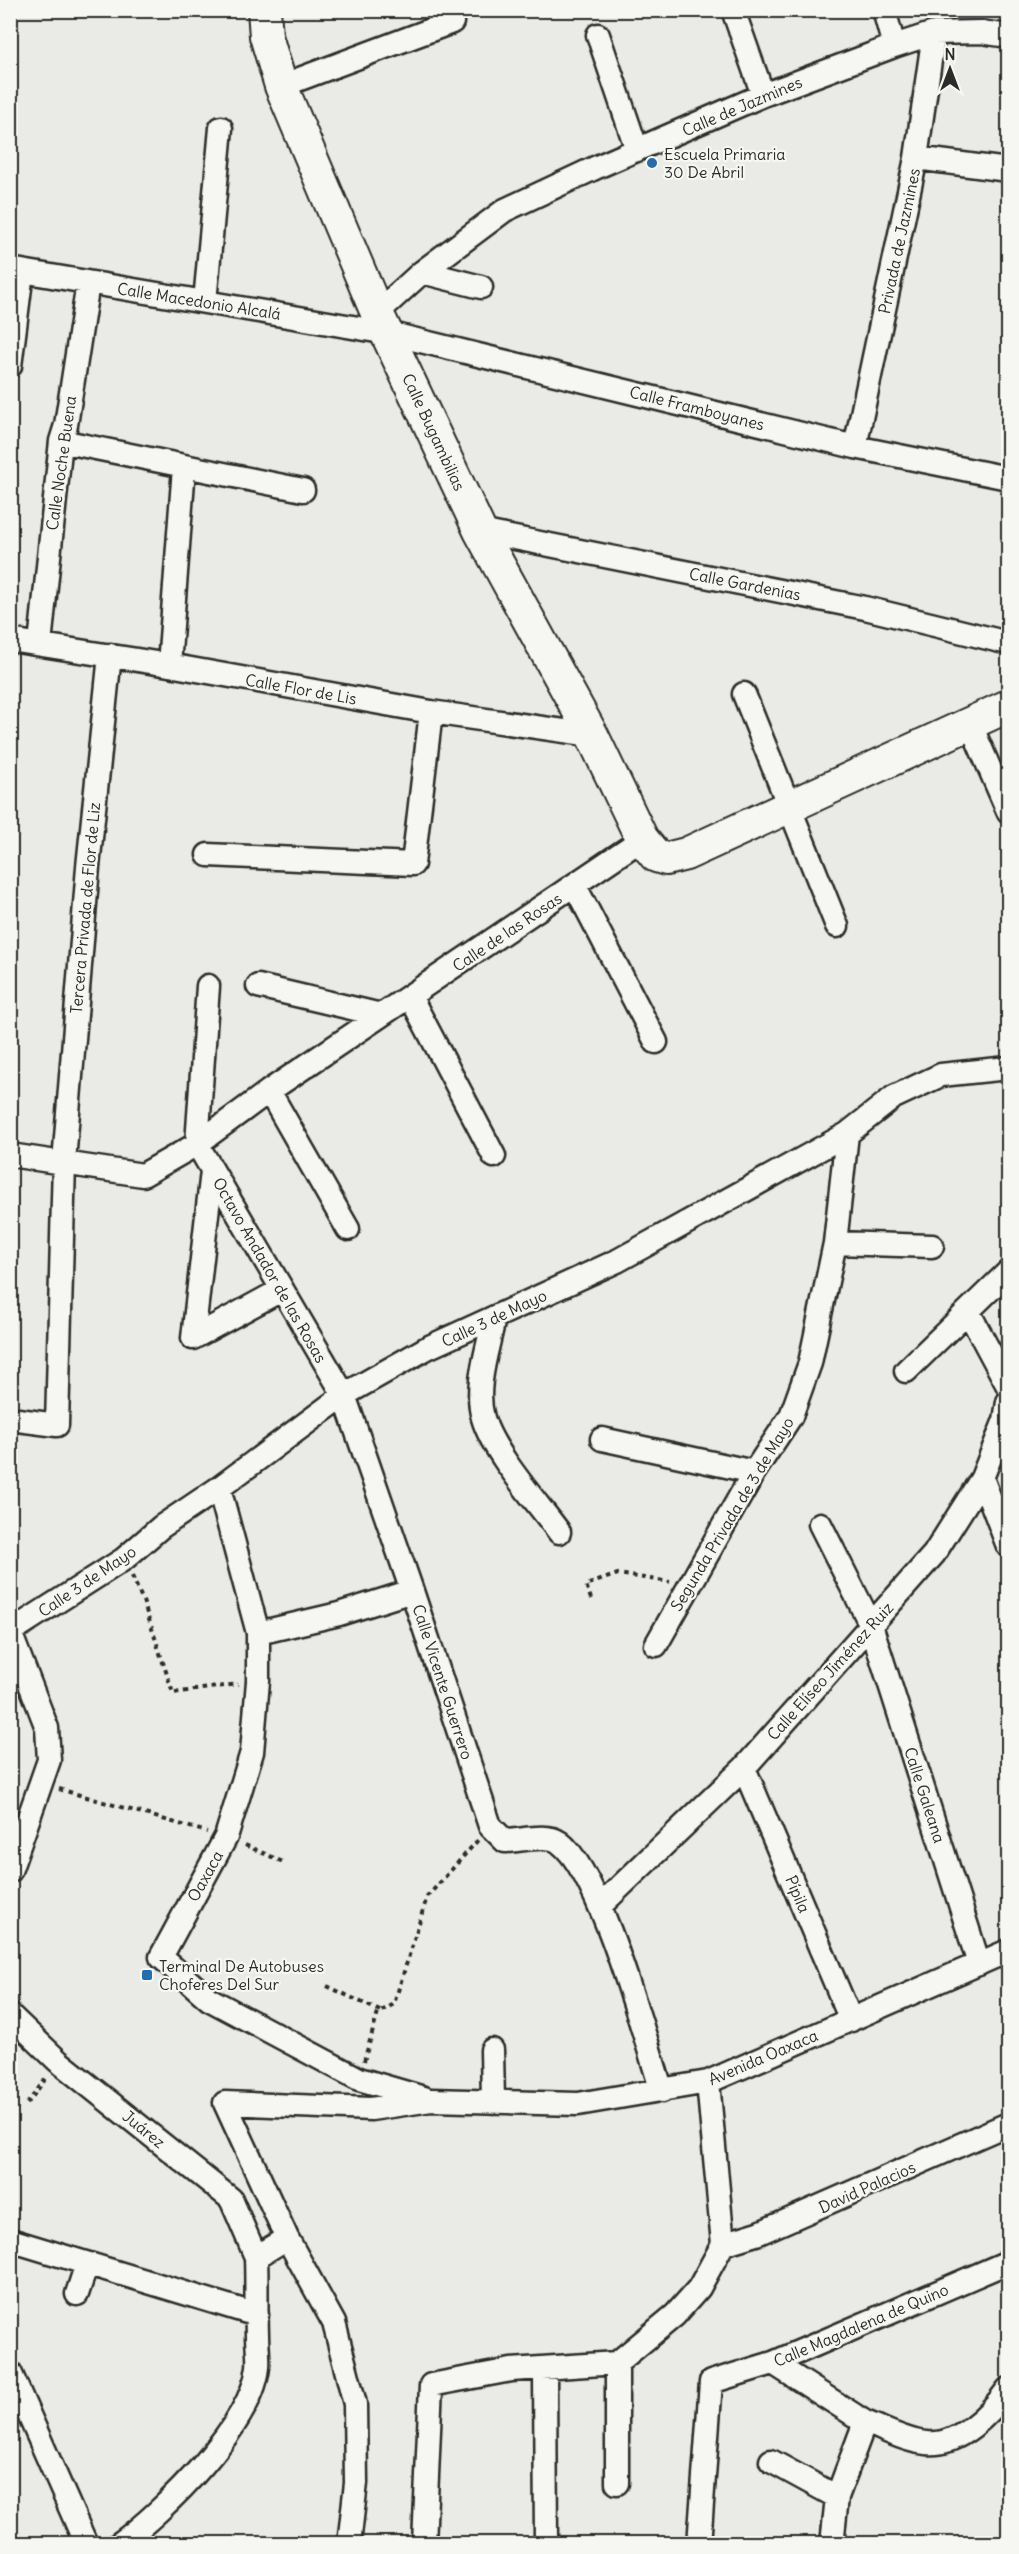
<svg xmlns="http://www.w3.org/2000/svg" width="1019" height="2554" font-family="Delius,sans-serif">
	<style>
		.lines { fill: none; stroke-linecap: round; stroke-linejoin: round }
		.street-casing { stroke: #2b2b2b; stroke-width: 27 }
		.secondary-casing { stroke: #2b2b2b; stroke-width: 36 }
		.path { stroke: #2b2b2b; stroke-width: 4; stroke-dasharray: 4.5 4.5; stroke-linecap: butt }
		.street { stroke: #f6f6f2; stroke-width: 22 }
		.secondary { stroke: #f6f6f2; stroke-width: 32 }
		.poi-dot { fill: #1f6fb2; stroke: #f6f6f2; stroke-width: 2 }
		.labels { text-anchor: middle; stroke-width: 4.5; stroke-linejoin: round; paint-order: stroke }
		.street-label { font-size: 16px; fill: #2b2b2b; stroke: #f6f6f2 }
		.poi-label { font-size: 16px; fill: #2b2b2b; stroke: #f6f6f2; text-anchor: start }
	</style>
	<rect width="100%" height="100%" fill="#eaeae6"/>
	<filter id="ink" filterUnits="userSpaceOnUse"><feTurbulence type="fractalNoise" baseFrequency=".0167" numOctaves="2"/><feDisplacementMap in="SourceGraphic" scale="12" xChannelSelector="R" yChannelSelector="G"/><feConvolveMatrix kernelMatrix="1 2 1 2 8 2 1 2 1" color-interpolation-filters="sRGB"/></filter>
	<g filter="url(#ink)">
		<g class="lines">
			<g class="street-casing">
				<path id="street" d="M733 10 763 95
					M884 10 894 46
					M598 35 637 150
					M281 86 452 22
					M916 158 1008 170
					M10 269 388 333 855 447 1008 478
					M422 272 481 287
					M205 302 221 128
					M377 313 422 272 505 210 597 167 763 95 894 46 934 33 981 32 1008 36
					M10 366 22 272
					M61 441 303 490
					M855 447 916 158 934 33
					M480 531 865 608 1008 643
					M10 640 169 665 431 712 592 735
					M40 644 61 441 66 425 88 283
					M169 665 184 467
					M744 694 837 926
					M970 723 1008 811
					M208 855 413 864 431 712
					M575 886 656 1042
					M208 986 197 1144 344 1395 412 1591 490 1826 505 1841C519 1841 547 1833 559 1842 601 1872 644 2037 662 2091
					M258 986 381 1015
					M410 996 494 1156
					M269 1091 348 1229
					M10 1155 143 1175 197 1144 269 1091 642 839
					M835 1243 932 1246
					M968 1311 1008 1386
					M494 1318C488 1349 474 1387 483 1418 493 1453 537 1502 559 1532
					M193 1338 212 1171
					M193 1338 281 1290
					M906 1371 1008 1272
					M10 1419 57 1425 64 1162 88 867 110 655
					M602 1439 754 1472
					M982 1478 1008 1546
					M219 1488 258 1633V1681L252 1752 226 1837 161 1957 209 1999 359 2079 424 2098
					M820 1524 871 1625 979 1964
					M10 1632 124 1559 161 1527 219 1488 344 1395 427 1348 617 1261 847 1134 894 1097 941 1075 1008 1068
					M10 1632 47 1728 49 1760 10 1871
					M258 1633 339 1614 412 1591
					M656 1645 754 1472 791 1416 810 1363 835 1243 847 1134
					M744 1768 851 2020
					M601 1905 744 1768 934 1554 982 1478 1005 1420 1008 1402
					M10 2015 58 2061 231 2199 256 2257
					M492 2050 493 2102
					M10 2240 257 2315
					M723 2244 759 2233 1008 2124
					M77 2294 87 2264
					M617 2363 675 2315 699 2288 723 2244 708 2082
					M617 2363V2483
					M773 2363 865 2422 837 2497 832 2544
					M545 2370 546 2544
					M10 2372 86 2544
					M865 2422C884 2429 905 2441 926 2443 958 2447 991 2413 1008 2389
					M771 2461 837 2497
					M119 2544C164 2511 252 2425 258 2367 259 2357 257 2346 257 2335 256 2309 257 2283 256 2257L287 2238
					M349 2544 356 2483 355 2404 334 2323 287 2238 225 2103 371 2109 431 2100 578 2104 708 2082 1008 1951
					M424 2544 431 2385 511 2370 617 2363
					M699 2544 711 2382 773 2363 1008 2262"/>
			</g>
			<g class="secondary-casing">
				<path id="secondary" d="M264 10 266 36 281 86 377 313 480 531 592 735 642 839 656 856 666 859 686 854 1008 706"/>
			</g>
			<path class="path" d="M132 1576 143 1601 173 1693 238 1684
				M591 1599 586 1585 618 1574 670 1582
				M59 1789 207 1832
				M245 1845 283 1862
				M327 1986 380 2011
				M364 2061 378 2013 394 2004 427 1897 478 1840
				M27 2104 46 2078"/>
			<use href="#street" class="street"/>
			<use href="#secondary" class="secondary"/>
		</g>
	</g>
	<g class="poi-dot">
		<circle cx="652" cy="163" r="6"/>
		<rect x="141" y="1969" width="12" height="12" rx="3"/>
	</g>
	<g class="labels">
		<g class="street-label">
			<text transform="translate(742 106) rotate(-23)" y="6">Calle de Jazmines</text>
			<text transform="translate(899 241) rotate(-78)" y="6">Privada de Jazmines</text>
			<text transform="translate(199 301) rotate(9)" y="6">Calle Macedonio Alcalá</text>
			<text transform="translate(697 408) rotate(14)" y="6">Calle Framboyanes</text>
			<text transform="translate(434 432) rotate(65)" y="6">Calle Bugambilias</text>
			<text transform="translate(61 463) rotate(-82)" y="6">Calle Noche Buena</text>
			<text transform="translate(745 584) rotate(11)" y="6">Calle Gardenias</text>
			<text transform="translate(301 689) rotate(10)" y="6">Calle Flor de Lis</text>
			<text transform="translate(85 908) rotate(-85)" y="6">Tercera Privada de Flor de Liz</text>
			<text transform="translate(507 932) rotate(-34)" y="6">Calle de las Rosas</text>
			<text transform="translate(270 1270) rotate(60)" y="6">Octavo Andador de las Rosas</text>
			<text transform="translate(494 1318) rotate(-25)" y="6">Calle 3 de Mayo</text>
			<text transform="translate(732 1514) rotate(-59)" y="6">Segunda Privada de 3 de Mayo</text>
			<text transform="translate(87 1581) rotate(-34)" y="6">Calle 3 de Mayo</text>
			<text transform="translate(830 1671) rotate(-48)" y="6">Calle Elíseo Jiménez Ruiz</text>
			<text transform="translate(443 1682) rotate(72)" y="6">Calle Vicente Guerrero</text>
			<text transform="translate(925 1795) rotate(72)" y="6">Calle Galeana</text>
			<text transform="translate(205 1876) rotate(-61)" y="6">Oaxaca</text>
			<text transform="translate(798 1894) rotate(67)" y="6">Pípila</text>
			<text transform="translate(763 2057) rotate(-23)" y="6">Avenida Oaxaca</text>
			<text transform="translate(144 2129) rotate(39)" y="6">Juárez</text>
			<text transform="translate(867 2187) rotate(-24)" y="6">David Palacios</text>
			<text transform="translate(861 2325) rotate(-23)" y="6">Calle Magdalena de Quino</text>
		</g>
		<g class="poi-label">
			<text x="664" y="160">Escuela Primaria<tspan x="664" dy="18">30 De Abril</tspan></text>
			<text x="159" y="1972">Terminal De Autobuses<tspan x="159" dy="18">Choferes Del Sur</tspan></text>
		</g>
	</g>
	<rect width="1019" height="2554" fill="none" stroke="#f6f6f2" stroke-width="36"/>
	<rect x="18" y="18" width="983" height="2518" fill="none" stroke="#2b2b2b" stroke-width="2" filter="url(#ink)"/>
	<g transform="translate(950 69)" stroke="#f6f6f2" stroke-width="4.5" paint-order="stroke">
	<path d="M0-4.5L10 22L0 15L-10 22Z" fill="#2b2b2b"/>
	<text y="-9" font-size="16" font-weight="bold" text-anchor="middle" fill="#2b2b2b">N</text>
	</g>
</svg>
